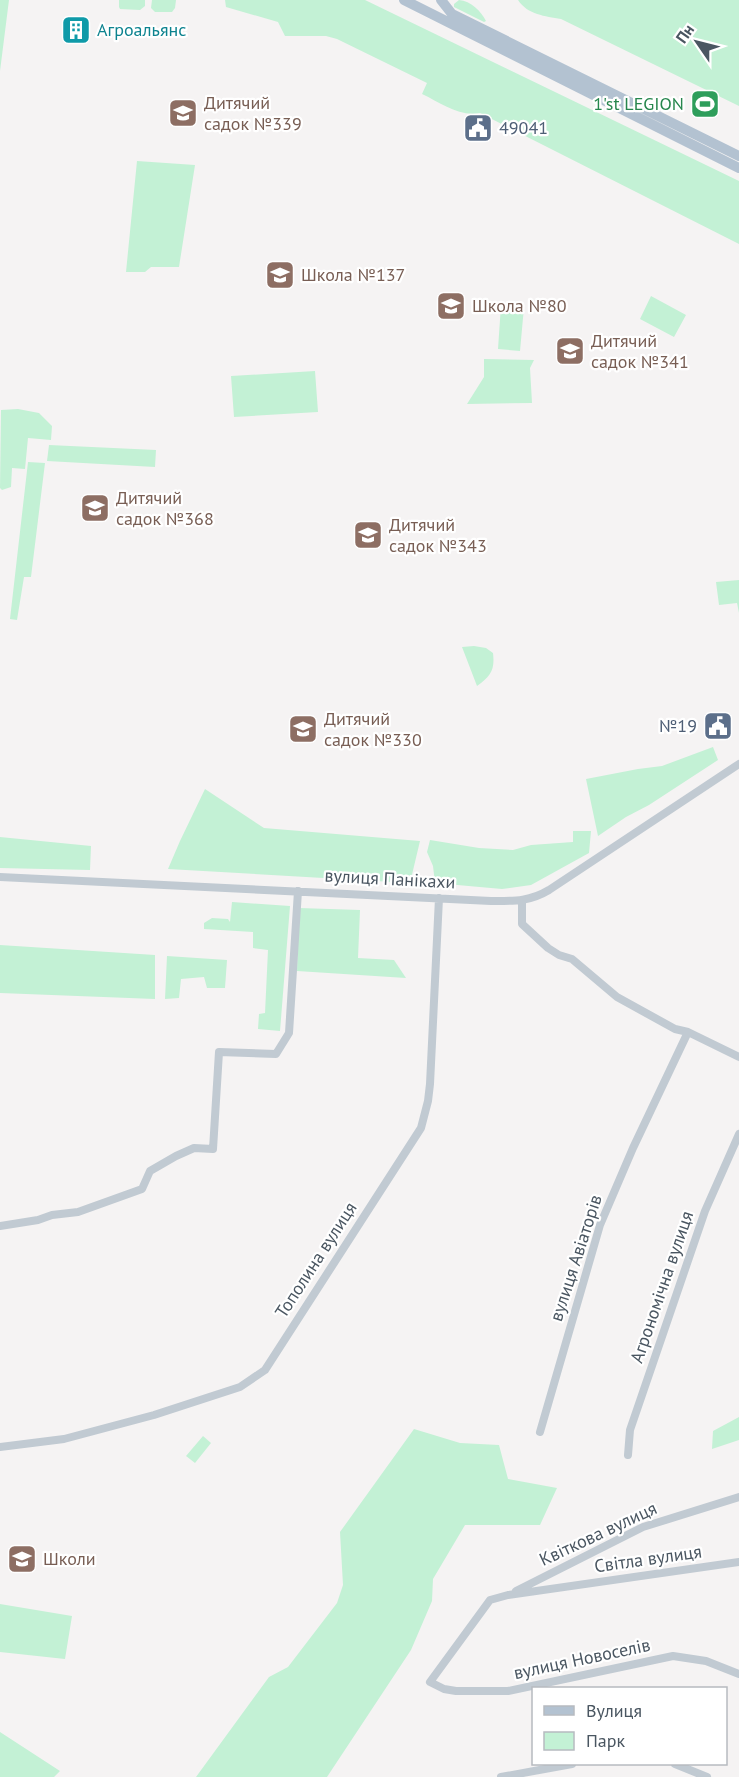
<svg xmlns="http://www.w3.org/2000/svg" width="739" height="1777" font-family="'PT Sans',sans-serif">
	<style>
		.green { fill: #c3f1d5 }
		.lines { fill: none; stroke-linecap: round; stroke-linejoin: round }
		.minor { stroke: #c1cad2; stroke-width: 8 }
		.major { stroke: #b3c2d1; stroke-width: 10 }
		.labels { text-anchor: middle; stroke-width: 4.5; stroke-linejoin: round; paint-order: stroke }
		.culture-label { font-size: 18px; fill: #0d838f; stroke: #fff; text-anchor: start }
		.education-label { font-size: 18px; fill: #785e54; stroke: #fff; text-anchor: start }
		.leisure-label { font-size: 18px; fill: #27864d; stroke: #fff; text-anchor: end }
		.service-label { font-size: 18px; fill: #4e5e75; stroke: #fff; text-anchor: start }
		.street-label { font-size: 18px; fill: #4a5661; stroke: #fff }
	</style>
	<rect width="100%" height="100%" fill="#f5f3f3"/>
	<path class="green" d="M0 0H9L0 71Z
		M119 0H145V6L140 10 120 9 119 7Z
		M152 0H176L175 8 172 12H155L151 8Z
		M225 0H365L739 181V244L480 113C459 117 441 103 422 94L427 83 337 39 326 36H285L278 22 226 7Z
		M459 0C471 1 481 11 486 21L484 22 454 7V4Z
		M518 0H739V106L561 19C545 16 528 15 518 0Z
		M137 161 195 165 179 267H151L145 272H126Z
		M651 296 686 315 674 337 640 319Z
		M501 305 524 307 520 351 498 349Z
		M484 359 534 360 530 368 532 403 467 404 484 377Z
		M315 371 318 412 234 417 231 376Z
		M18 409 39 413 52 426 51 440 28 438 25 469 12 468 11 487 2 490 0 488 1 410Z
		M49 445 156 450 155 467 47 461Z
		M28 462 45 463 31 577H24L17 620 10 619Z
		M739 580V613L737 603 719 605 716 582Z
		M474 646 486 648 493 653C495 670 491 676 477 686L462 647Z
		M713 747 718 760 649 805 626 817 598 836 586 779 638 769 662 766Z
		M205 789 264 828 420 841 410 883 168 869 180 841Z
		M573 831H591L589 853 531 885 502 889 435 883 433 866 427 852 430 840 479 848 513 850 531 845 573 842Z
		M0 837 91 846 90 870 0 868Z
		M232 902 290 906 280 1031 258 1029 259 1014 265 1013 268 950 253 948V932L204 929V923L212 918 228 919 230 922Z
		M299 908 360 910 358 958 394 960 406 978 297 971Z
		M0 945 155 955V999L0 993Z
		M167 956 227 960 225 988H207L204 977 181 979 179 998 165 999Z
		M739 1417V1440L712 1449 713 1431Z
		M414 1429 460 1443 499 1445 508 1479 557 1488 540 1525H465L433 1579 432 1601 411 1650 327 1777H196L269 1677 288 1667 337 1603 343 1585 340 1532Z
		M203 1436 211 1443 195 1463 186 1456Z
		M0 1604 72 1616 65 1659 0 1652Z
		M0 1732 60 1771 54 1777H0Z"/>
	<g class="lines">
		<path class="minor" d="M0 877 491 901C513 901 529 902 549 890L739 764
			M522 900V924L548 948 559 955 572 959 617 997 675 1029 688 1032 739 1057
			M0 1226 38 1220 52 1215 78 1212 142 1189 150 1171 176 1156 194 1148 213 1149 219 1052 276 1054 289 1033 298 891
			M540 1432 600 1225 633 1148 688 1032
			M0 1447 64 1439 154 1415 240 1387 265 1370 421 1128 428 1101 430 1084 439 898
			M628 1455 630 1430 705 1211 739 1134
			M739 1562 508 1595 490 1600 430 1682 444 1689 456 1691H508L673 1656 706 1661 739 1674
			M516 1591 643 1527 739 1497
			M675 1764 707 1777
			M501 1777 572 1764"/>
		<path class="major" d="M404 0 739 168
			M441 0 452 14 739 156"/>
	</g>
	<defs>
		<g id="building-square" transform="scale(1.5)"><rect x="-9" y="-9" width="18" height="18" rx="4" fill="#0f9aa8" stroke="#fff"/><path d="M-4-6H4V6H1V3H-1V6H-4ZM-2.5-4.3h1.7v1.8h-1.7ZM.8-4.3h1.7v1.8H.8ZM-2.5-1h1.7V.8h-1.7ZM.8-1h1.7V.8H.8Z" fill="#fff"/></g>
		<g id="stadium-square" transform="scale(1.5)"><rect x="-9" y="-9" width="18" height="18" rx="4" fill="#2e9e5b" stroke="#fff"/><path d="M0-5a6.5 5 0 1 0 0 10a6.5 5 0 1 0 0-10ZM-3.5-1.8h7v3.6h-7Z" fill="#fff"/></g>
		<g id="school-square" transform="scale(1.5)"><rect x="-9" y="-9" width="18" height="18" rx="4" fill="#8d6e63" stroke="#fff"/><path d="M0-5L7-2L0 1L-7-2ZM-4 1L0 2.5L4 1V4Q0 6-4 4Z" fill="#fff"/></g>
		<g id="civic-square" transform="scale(1.5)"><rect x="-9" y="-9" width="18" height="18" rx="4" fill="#5c6f8a" stroke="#fff"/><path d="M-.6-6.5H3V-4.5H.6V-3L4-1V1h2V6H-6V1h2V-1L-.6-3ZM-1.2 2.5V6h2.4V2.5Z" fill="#fff"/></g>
	</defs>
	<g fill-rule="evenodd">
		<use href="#building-square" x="76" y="30"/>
		<use href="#stadium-square" x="705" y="104"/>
		<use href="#school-square" x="183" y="113"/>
		<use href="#civic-square" x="478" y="128"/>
		<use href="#school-square" x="280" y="275"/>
		<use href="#school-square" x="451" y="306"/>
		<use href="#school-square" x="570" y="351"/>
		<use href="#school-square" x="95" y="508"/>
		<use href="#school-square" x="368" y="535"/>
		<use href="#civic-square" x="718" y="726"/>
		<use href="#school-square" x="303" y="729"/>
		<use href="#school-square" x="22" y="1559"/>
	</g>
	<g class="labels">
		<g class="culture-label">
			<text x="97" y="36">Агроальянс</text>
		</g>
		<g class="education-label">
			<text x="204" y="109">Дитячий<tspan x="204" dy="21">садок №339</tspan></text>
			<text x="301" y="281">Школа №137</text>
			<text x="472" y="312">Школа №80</text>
			<text x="591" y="347">Дитячий<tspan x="591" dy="21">садок №341</tspan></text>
			<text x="116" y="504">Дитячий<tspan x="116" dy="21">садок №368</tspan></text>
			<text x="389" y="531">Дитячий<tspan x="389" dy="21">садок №343</tspan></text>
			<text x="324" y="725">Дитячий<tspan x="324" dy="21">садок №330</tspan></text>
			<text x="43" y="1565">Школи</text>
		</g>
		<g class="leisure-label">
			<text x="684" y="110">1'st LEGION</text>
		</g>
		<g class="service-label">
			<text x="499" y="134">49041</text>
			<text x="697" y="732" text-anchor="end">№19</text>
		</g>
		<g class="street-label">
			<text transform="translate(390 879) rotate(3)" y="6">вулиця Панікахи</text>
			<text transform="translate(576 1258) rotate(-72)" y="6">вулиця Авіаторів</text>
			<text transform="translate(316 1260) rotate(-57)" y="6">Тополина вулиця</text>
			<text transform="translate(662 1287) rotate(-71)" y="6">Агрономічна вулиця</text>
			<text transform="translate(598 1534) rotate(-25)" y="6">Квіткова вулиця</text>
			<text transform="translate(648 1559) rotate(-8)" y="6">Світла вулиця</text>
			<text transform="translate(582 1659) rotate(-12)" y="6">вулиця Новоселів</text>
		</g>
	</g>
	<rect x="532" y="1687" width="195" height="78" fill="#ffffff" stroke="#b7bbc0" stroke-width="1.5"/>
	<rect x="544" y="1706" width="30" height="9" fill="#b3c2d1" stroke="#b7bbc0" stroke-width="1.5"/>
	<text x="586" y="1717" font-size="18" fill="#4a5661">Вулиця</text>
	<rect x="544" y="1732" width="30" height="18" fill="#c3f1d5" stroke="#b7bbc0" stroke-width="1.5"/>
	<text x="586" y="1747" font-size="18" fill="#4a5661">Парк</text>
	<g transform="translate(697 42) rotate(305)" stroke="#ffffff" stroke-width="4.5" paint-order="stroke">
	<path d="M0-4.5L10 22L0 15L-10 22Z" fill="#4a5661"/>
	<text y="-9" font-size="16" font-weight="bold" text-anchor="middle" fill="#4a5661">Пн</text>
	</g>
</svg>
